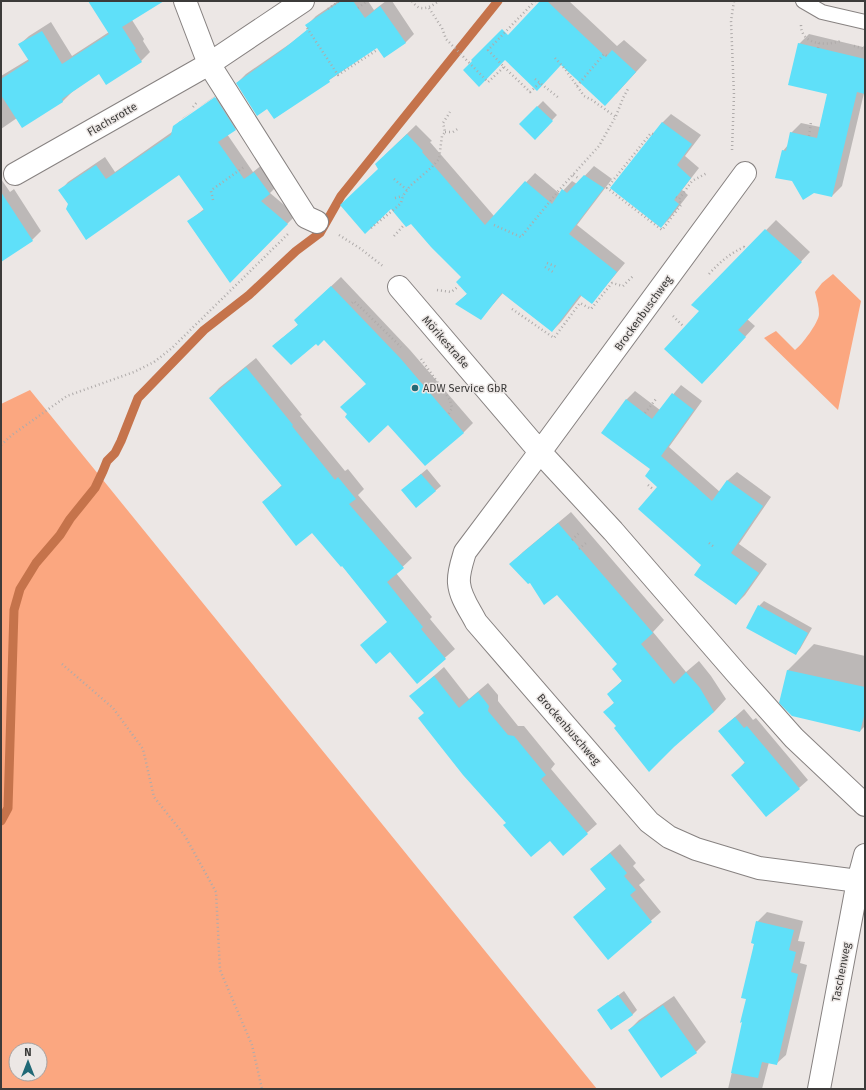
<svg xmlns="http://www.w3.org/2000/svg" width="866" height="1090" font-family="'Fira Sans',sans-serif">
	<style>
		.green { fill: #fba780; fill-rule: evenodd }
		.shadow { fill: #0003 }
		.lines { fill: none; stroke-linecap: round; stroke-linejoin: round }
		.stream { stroke: #c5734b; stroke-width: 9 }
		.building { fill: #5fe0f9 }
		.lane-casing { stroke: #878281; stroke-width: 16 }
		.street-casing { stroke: #878281; stroke-width: 24 }
		.path { stroke: #afabaa; stroke-width: 2.5; stroke-dasharray: 1 3; stroke-linecap: butt }
		.lane { stroke: #fff; stroke-width: 14 }
		.street { stroke: #fff; stroke-width: 22 }
		.poi-dot { fill: #216976; stroke: #ece7e5; stroke-width: 1.5 }
		.labels { text-anchor: middle; stroke-width: 3; stroke-linejoin: round; paint-order: stroke }
		.street-label { font-size: 11px; fill: #3c3b3a; stroke: #ece7e5 }
		.poi-label { font-size: 11px; fill: #3c3b3a; stroke: #ece7e5; text-anchor: start }
	</style>
	<rect width="100%" height="100%" fill="#ece7e5"/>
	<path class="green" d="M833 274 861 301 838 410 764 338 776 331 795 350C802 345 819 322 819 314 819 306 817 300 815 292L822 283Z
		M30 390 597 1089H1V404ZM16 1050H40V1074H16Z"/>
	<path class="shadow" d="M89 1H149L132 20 144 39 143 41 150 52 141 61 99 72 72 92 63 101 22 126 17 118 1 129V76L29 59 20 44 29 36 51 22 72 56 109 32Z
		M338 1H368L374 10 386 1H392L414 34 405 43 378 46 275 118 267 107 237 83 246 74 291 43 309 29 307 25 316 16Z
		M542 1H569L617 46 624 40 647 60 616 94 562 64Z
		M809 34 863 47 865 44V93H864L842 186 832 196 783 151 788 145 791 133 801 123 820 127 828 93 799 44Z
		M224 90 244 121 235 129 227 134 253 172 263 164 278 185 270 193 296 215 230 282 189 221 204 209 180 173 69 204 60 191 68 182 105 157 115 172 172 132 174 127 180 121V123L220 95 219 94 181 119 183 118Z
		M543 101 557 115 535 138 520 124Z
		M671 114 701 135 685 156 699 168 682 190 688 195 670 218 661 227 662 123Z
		M416 125 432 141 430 142 494 216 535 173 560 194 572 181 577 184 594 166 612 179 577 225 625 263 600 293 591 302 582 295 561 322 552 331 503 293 481 318 456 304 468 293 462 277 379 169 385 155Z
		M1 179 10 192 14 189 41 231 32 240 1 261Z
		M776 220 810 252 747 319 755 326 712 373 700 311 693 304Z
		M341 277 410 350 473 423 463 433 367 384 324 338 316 342 273 346 299 324 305 311Z
		M256 358 302 415 300 416 345 471 348 469 364 489 358 495 412 558 396 573 432 617 430 619 455 649 417 682 390 651 362 645 388 622 342 565 312 532 263 502 282 485 210 398 219 388Z
		M681 385 702 401 669 447 720 492 728 480 737 472 771 497 739 544 767 564 745 595 736 604 703 565 658 487 626 400 635 391 660 410Z
		M427 469 441 486 416 507 408 485Z
		M571 512 664 620 653 632 686 672 699 661 711 676 726 699 714 712 618 726 605 712 615 702 608 694 623 680 618 664 557 593 531 581 511 564 523 552Z
		M764 601 812 628 800 649 795 654 759 606Z
		M814 644 865 656V726L860 731 780 702 788 670Z
		M444 667 469 699 488 683 498 695V701L518 726H524L555 764 551 769 597 824 563 854 550 840 507 823 425 713 411 696Z
		M744 709 753 720 756 718 808 780 799 788 733 775 745 762 719 731Z
		M620 844 636 863 633 866 645 880 639 885 661 912 608 958 574 917 607 888 591 869Z
		M767 912 803 921 798 941 805 942 800 963 807 965 786 1055 776 1064 769 1062 762 1089H728L744 1020 757 922Z
		M624 991 637 1010 632 1015 599 1010Z
		M674 996 706 1042 696 1052 629 1030 639 1020Z"/>
	<g class="lines">
		<path class="stream" d="M1 821 8 808 14 610 20 589 36 563 60 535 70 519 95 488 103 471 107 461 115 453 121 441 138 398 204 330 249 295 296 251 320 233 341 196 498 1"/>
	</g>
	<path class="building" d="M88 1H164L122 27 136 49 134 50 142 62 106 85 99 74 62 99 63 102 22 128 1 95V79L29 61 18 44 42 31 62 64 109 34Z
		M341 1H353L365 18 380 6 406 43 384 58 377 48 329 80 330 82 274 119 267 109 257 116 236 83 281 51 308 29 305 25Z
		M540 1H547L606 57 612 50 636 72 605 106 561 65 537 91 505 60 479 87 463 70 472 61 471 60 502 29 508 35Z
		M798 43 865 59V94L857 92 832 197 814 193 803 200 792 181 775 178 782 150 786 151 790 132 817 138 827 94 788 85Z
		M215 97 236 130 218 142 244 179 254 172 270 194 261 201 288 224 230 283 187 221 204 210 179 175 86 240 66 209 68 204 58 190 96 165 106 179 171 135 173 126Z
		M537 106 553 121 535 140 519 124Z
		M662 122 692 144 677 165 691 178 674 200 679 204 661 228 610 188Z
		M407 134 423 151 422 152 485 225 525 181 552 204 562 189 567 193 584 175 604 188 569 234 617 272 592 304 580 295 552 332 502 293 481 320 455 304 467 294 456 282 461 277 431 247 411 224 406 227 391 209 365 234 340 205 378 169 375 164Z
		M1 192 33 241 1 262Z
		M765 229 802 262 738 330 746 337 702 384 664 349 699 311 691 305Z
		M331 286 401 359 464 433 425 466 388 425 369 443 345 417 347 414 340 407 366 384 324 340 318 346 316 344 291 365 272 346 298 325 294 320Z
		M246 367 293 425 292 426 335 480 338 477 356 499 349 504 404 568 387 582 423 627 421 629 446 659 417 684 390 652 376 664 360 645 387 622 342 566 341 567 312 533 296 546 262 502 282 486 209 398Z
		M672 393 694 410 661 456 712 501 727 480 763 506 731 553 759 573 736 605 694 575 701 565 638 509 657 487 645 476 650 469 601 433 626 399 652 419Z
		M421 474 436 491 416 508 401 490Z
		M558 523 653 633 641 644 674 684 686 672 700 688 714 712 674 747 649 772 614 728 616 726 603 712 614 703 607 694 622 681 612 669 617 664 557 595 544 605 530 583 528 584 509 564Z
		M758 605 808 633 796 655 746 628Z
		M787 670 865 687V712L860 732 792 716 779 703Z
		M434 676 459 708 478 692 489 706 488 711 508 735 514 736 546 775 541 779 588 834 563 856 550 841 531 857 503 825 506 823 463 775 418 718 424 713 409 696Z
		M735 717 744 728 747 726 800 789 766 817 731 775 745 763 718 731Z
		M610 853 627 873 624 876 636 890 630 895 652 922 608 960 573 917 606 889 590 869Z
		M756 921 794 930 789 950 796 952 791 972 798 974 777 1065 762 1062 758 1078 731 1073 742 1022 740 1023 746 999 741 998 754 944 751 943Z
		M618 995 633 1015 611 1030 597 1010Z
		M663 1005 697 1053 661 1078 628 1030Z"/>
	<g class="lines">
		<g class="lane-casing">
			<path id="lane" d="M803 1 822 12 865 22"/>
		</g>
		<g class="street-casing">
			<path id="street" d="M185 1 209 64 306 217 317 222
				M745 173 540 452 465 552C462 562 458 573 459 583 460 597 470 610 476 622L649 822 669 837 696 849 759 868 858 881
				M15 174 209 64 303 1
				M399 287 540 452 613 531 737 674 794 738 865 805
				M819 1089 858 881 865 855"/>
		</g>
		<path class="path" d="M412 1C420 13 429 8 439 1
			M358 8 366 2
			M429 8 442 28 446 39 488 82 504 67 488 50 535 1
			M328 9 339 1
			M801 25C801 45 826 46 840 41
			M307 28 338 75 377 50
			M854 46 865 49
			M818 48 819 43
			M555 58 565 69 584 96 592 100 616 117
			M504 67 530 92 540 83
			M535 79 559 98
			M577 86 604 54 607 56
			M193 107 198 101
			M445 132H453L459 128
			M653 134 651 133 607 188 662 230 681 205 679 199
			M809 136 811 122
			M732 150 734 95 731 21 734 1
			M573 175 580 179
			M394 179 407 190
			M676 197 679 199 692 181 707 173
			M395 198 403 196
			M213 200 211 191 213 189 244 167
			M494 225 521 237 560 189 599 146 616 116 623 98 628 89
			M371 228 397 207 401 203 403 196 410 186 432 167 439 159 442 136 445 132 443 123 450 112
			M339 235 361 249 384 267
			M394 236 404 225
			M547 263 557 267
			M545 267 553 272
			M709 274C720 262 729 254 744 247L746 249
			M437 290 451 292 459 286
			M352 303 354 301 401 347
			M512 309 554 338 580 303 591 309 612 283 623 286 634 275
			M673 316 684 327
			M421 359 450 400 452 408 448 415
			M645 413 656 399
			M1 445 12 435 67 396 134 372 154 362 172 348 288 234
			M648 485 654 490
			M572 540 579 533
			M709 543 714 547
			M579 549 587 542
			M62 664 113 708 143 749 154 797 185 836 216 892 220 970 252 1045 262 1089"/>
		<use href="#lane" class="lane"/>
		<use href="#street" class="street"/>
	</g>
	<circle class="poi-dot" cx="415" cy="388" r="4"/>
	<g class="labels">
		<g class="street-label">
			<text transform="translate(112 119) rotate(-30)" y="4">Flachsrotte</text>
			<text transform="translate(643 313) rotate(-54)" y="4">Brockenbuschweg</text>
			<text transform="translate(446 342) rotate(49)" y="4">Mörikestraße</text>
			<text transform="translate(569 729) rotate(49)" y="4">Brockenbuschweg</text>
			<text transform="translate(841 972) rotate(-79)" y="4">Taschenweg</text>
		</g>
		<g class="poi-label">
			<text x="423" y="392">ADW Service GbR</text>
		</g>
	</g>
	<rect width="866" height="1090" fill="none" stroke="#3c3b3a" stroke-width="4"/>
	<g transform="translate(28 1062)"><circle r="19" fill="#ece7e5" stroke="#a6a2a1"/>
	<path d="M0-3L7 15L0 10L-7 15Z" fill="#216976"/>
	<text y="-6" font-size="11" font-weight="bold" text-anchor="middle" fill="#3c3b3a">N</text>
	</g>
</svg>
